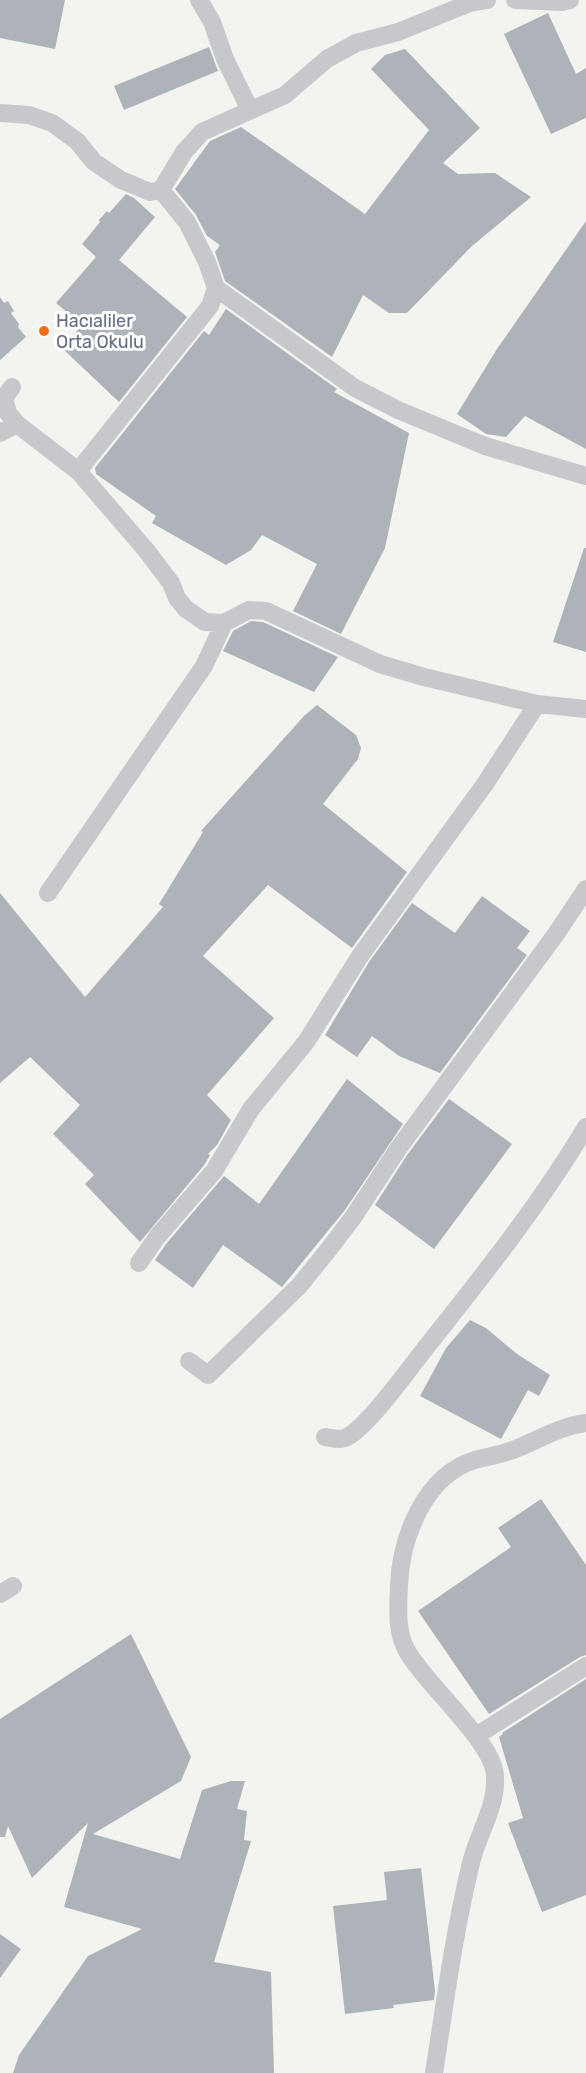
<svg xmlns="http://www.w3.org/2000/svg" width="586" height="2073" font-family="Rubik,sans-serif">
	<style>
		.building { fill: #aeb3ba }
		.lines { fill: none; stroke-linecap: round; stroke-linejoin: round }
		.minor { stroke: #c6c8cc; stroke-width: 18 }
		.poi-dot { fill: #ef6d15; stroke: #fff; stroke-width: 2 }
		.labels { text-anchor: middle; stroke-width: 6; stroke-linejoin: round; paint-order: stroke }
		.poi-label { font-size: 18px; fill: #616e83; stroke: #fff; text-anchor: start }
	</style>
	<rect width="100%" height="100%" fill="#f3f4ef"/>
	<path class="building" d="M0 0H65L55 49 0 38Z
		M548 13 576 74 586 68V118L551 134 504 34Z
		M209 47 218 71 124 110 114 86Z
		M405 49 480 128 443 163 458 174 495 173 531 197 472 246 407 313H389L363 295 332 357 225 281 215 252 220 245 207 236 196 215 175 189 210 141 241 127 365 214 429 130 371 69 385 55Z
		M126 194 134 198 155 217 119 260 187 317 119 402 62 348 82 325 56 303 96 257 82 244 100 222 99 220 107 211 109 213Z
		M586 221V449L525 416 506 437 486 434 457 414 497 349Z
		M0 297 4 303 8 301 14 311 11 313 19 324 18 327 26 337 0 360Z
		M226 309 337 389 334 392 409 433 385 548 341 634 293 611 317 564 262 535 251 550 226 565 152 523 156 516 96 474 95 468 204 331 209 335Z
		M584 548H586V652L553 642Z
		M251 621 263 622 338 657 314 692 223 651 233 631Z
		M317 705 356 735 361 748 358 759 323 804 407 872 352 948 268 885 203 956 274 1018 207 1095 231 1120 217 1145 208 1154 210 1155 205 1164 140 1242 85 1184 94 1175 53 1134 80 1105 30 1057 0 1083V893L85 997 163 907 159 904 203 832 201 831 304 716Z
		M482 896 530 931 517 948 527 955 440 1073 399 1056 372 1036 357 1057 325 1035 369 962 412 903 455 933Z
		M347 1079 403 1124 345 1210 282 1287 223 1245 193 1288 155 1260 166 1244 224 1176 259 1204Z
		M449 1099 512 1144 434 1249 375 1205 407 1155Z
		M470 1320 486 1328 517 1354 550 1375 539 1396 528 1390 501 1439 420 1396 446 1348Z
		M541 1499 586 1565V1655L580 1657 489 1714 418 1611 511 1547 498 1528Z
		M131 1634 191 1757 181 1781 93 1834 180 1859 202 1790 231 1781H245L237 1809 247 1811 244 1840 251 1841 214 1962 271 1972 274 2073H13L19 2055 88 1956 142 1929 64 1907 88 1823 32 1878 8 1826 5 1837H0V1719Z
		M586 1679V1895L542 1912 508 1823 523 1818 499 1737 503 1734 502 1733Z
		M421 1868 435 1991 434 2000 393 2005 394 2008 345 2014 333 1906 387 1900 384 1872Z
		M0 1934 21 1949 0 1978Z"/>
	<g class="lines">
		<path class="minor" d="M199 0 212 22 225 59 250 110
			M515 0 562 2 570 0
			M0 113 29 115 52 123 77 141 94 162 121 180 150 192 161 190 184 152 202 132 285 95 327 59 356 43 398 32 470 3 487 0
			M161 190 187 222 207 262 216 288 355 388 398 410 485 446 586 476
			M12 387 4 398 8 413 17 424 78 471 146 550 171 583 177 598 186 609 205 622 224 623 249 610 266 611 380 664 424 677 537 704 586 709
			M0 433 17 424
			M78 471 210 306 216 288
			M48 893 204 666 224 623
			M139 1263 157 1237 214 1171 251 1109 306 1042 360 956 485 784 537 704
			M189 1361 208 1375 299 1286 329 1249 354 1216 398 1149 556 934 586 889
			M325 1437C333 1438 340 1441 347 1437 366 1428 403 1377 417 1359 476 1284 537 1209 586 1127
			M0 1594 13 1586
			M476 1736 586 1666
			M434 2073C445 2003 454 1932 471 1863 478 1833 497 1807 495 1776 494 1742 426 1685 407 1651 396 1632 398 1607 399 1585 401 1537 425 1475 475 1460 490 1456 504 1454 518 1448 542 1438 561 1426 586 1423"/>
	</g>
	<circle class="poi-dot" cx="44" cy="331" r="6"/>
	<g class="labels">
		<g class="poi-label">
			<text x="56" y="327">Hacıaliler<tspan x="56" dy="21">Orta Okulu</tspan></text>
		</g>
	</g>
</svg>
